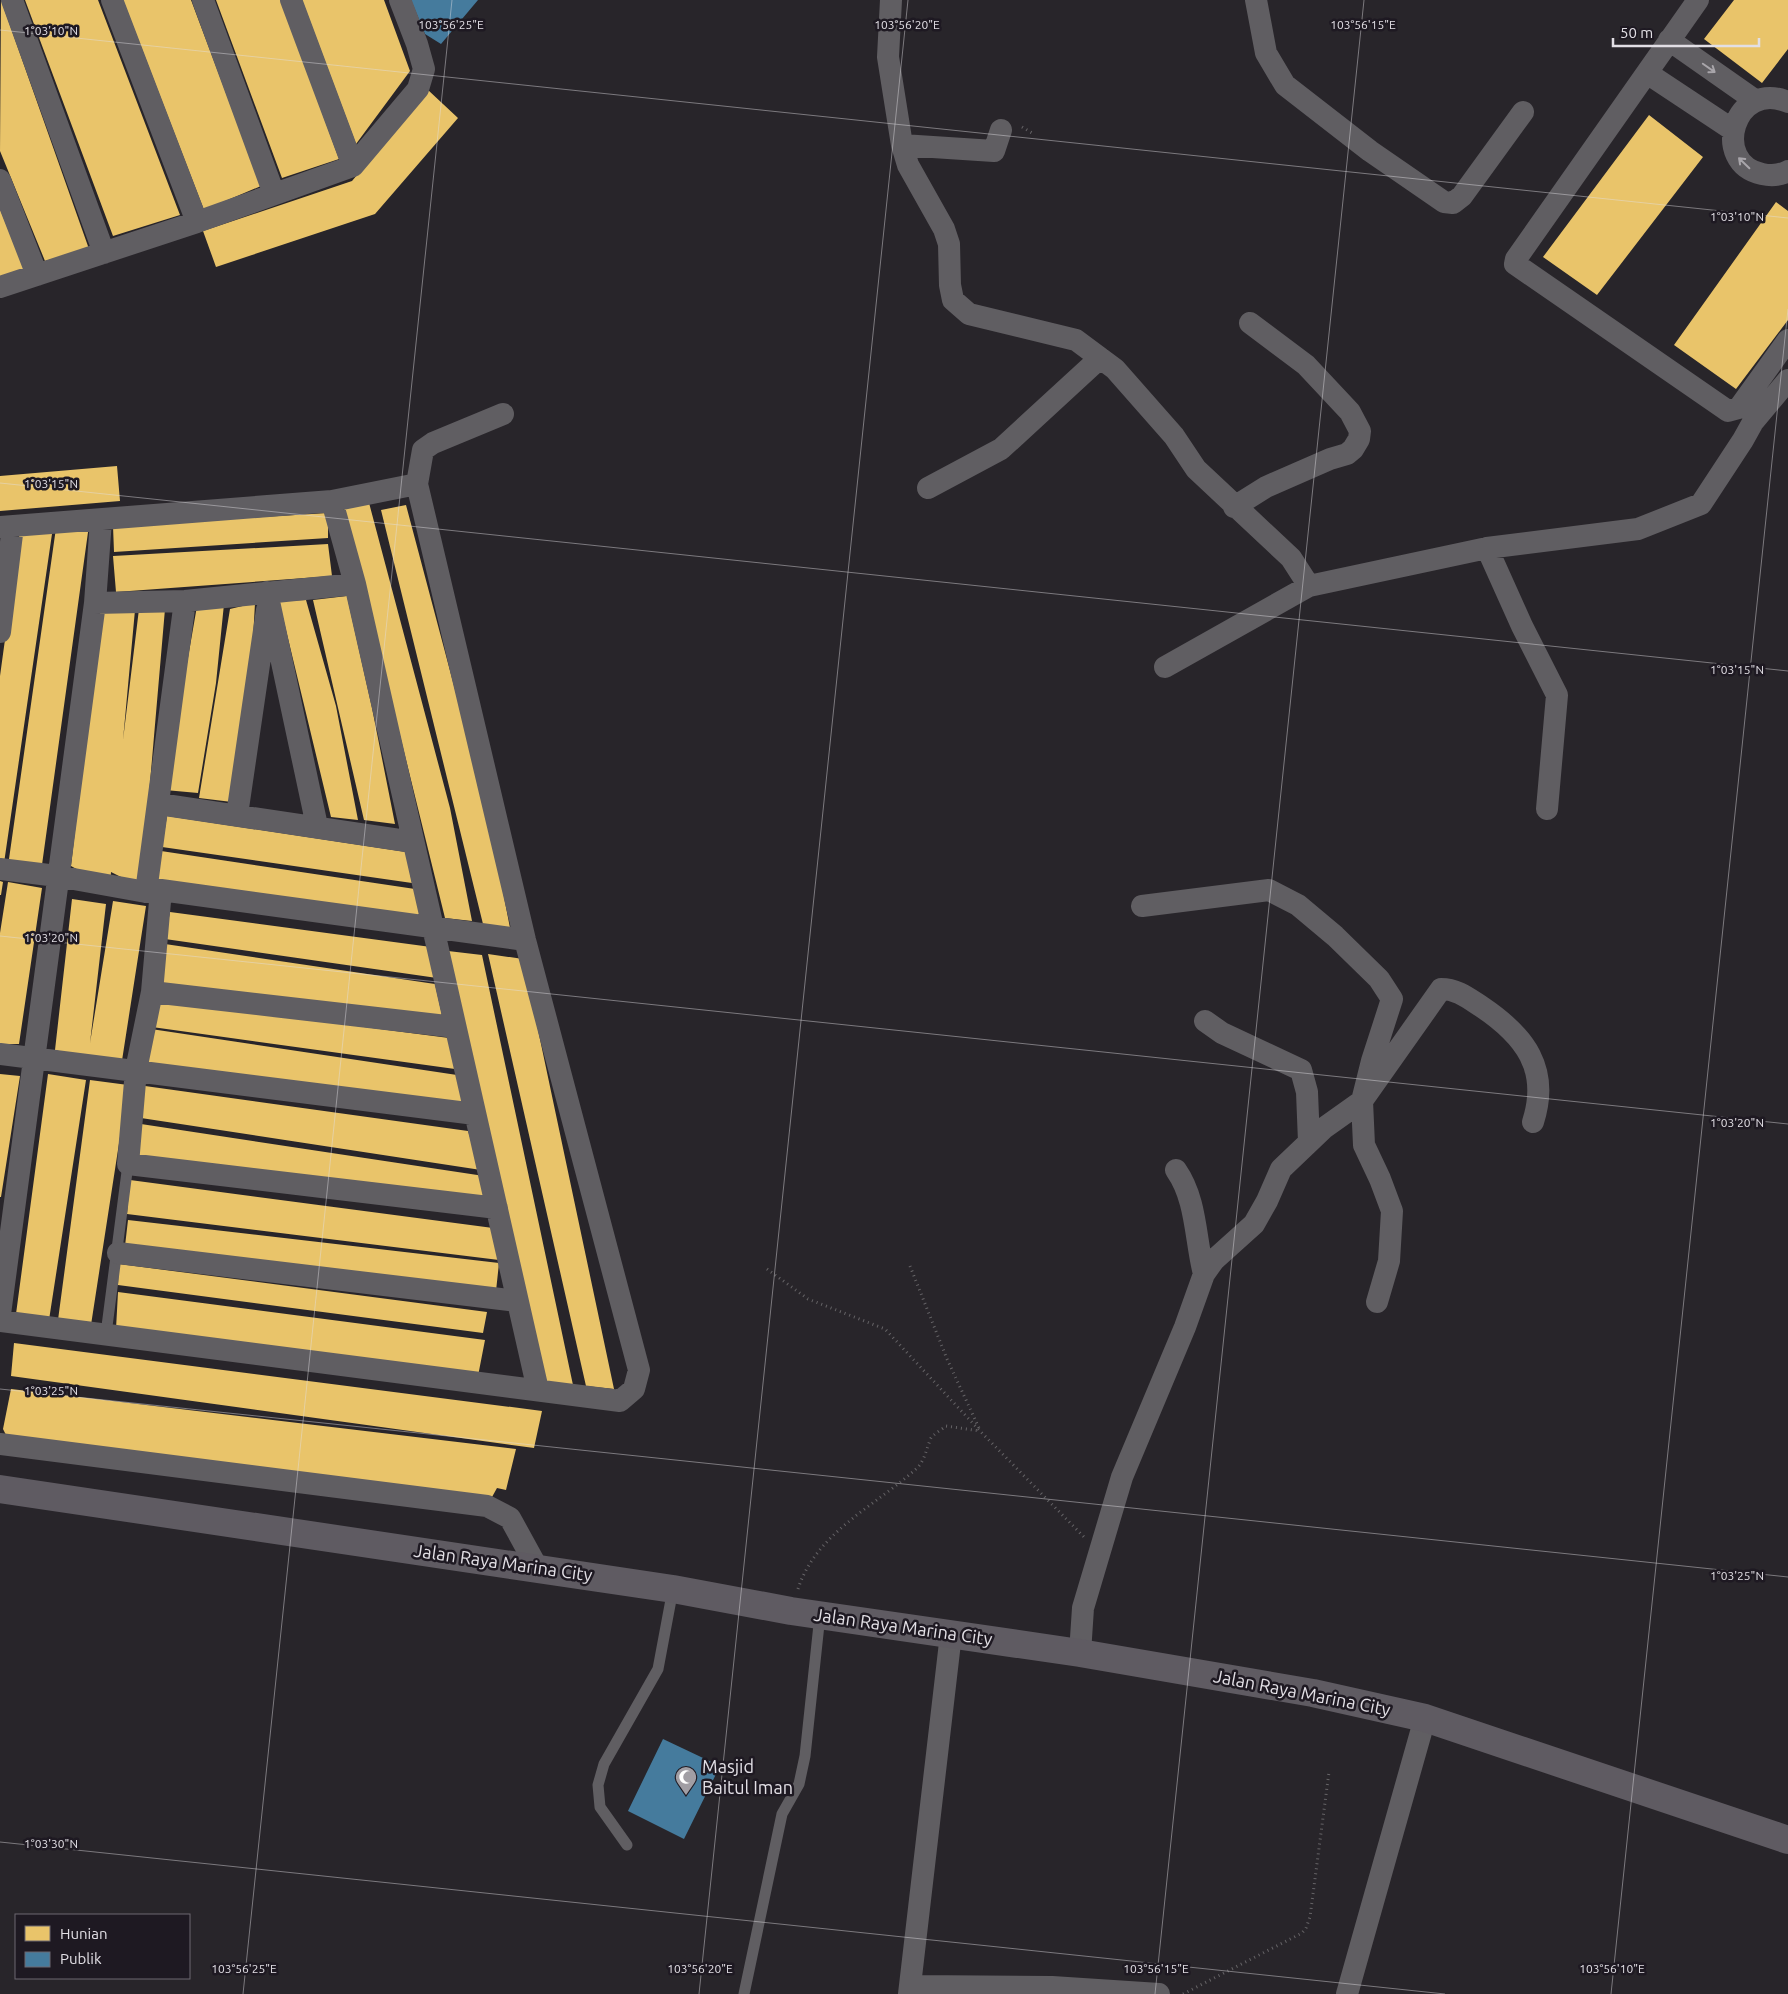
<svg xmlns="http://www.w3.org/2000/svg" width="1788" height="1994" font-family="Ubuntu,sans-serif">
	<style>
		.homes { fill: #e9c46a }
		.public { fill: #457b9d }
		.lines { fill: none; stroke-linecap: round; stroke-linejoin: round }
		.path { stroke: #666467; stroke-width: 3; stroke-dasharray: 1 4; stroke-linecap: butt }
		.service { stroke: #605e62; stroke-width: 11 }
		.minor { stroke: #605e62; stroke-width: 22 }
		.secondary { stroke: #5f5b62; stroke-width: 28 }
		.oneway { stroke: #a8a5aa }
		.ticks { fill: none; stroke: #e2dfe5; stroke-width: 1; stroke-opacity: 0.45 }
		.labels { text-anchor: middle; stroke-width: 5; stroke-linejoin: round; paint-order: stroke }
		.street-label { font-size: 18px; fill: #e2dfe5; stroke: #1e1922 }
		.poi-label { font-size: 18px; fill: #e2dfe5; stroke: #1e1922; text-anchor: start }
		.ticks-label { font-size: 12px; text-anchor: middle; fill: #e2dfe5; stroke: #1e1922; stroke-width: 5; stroke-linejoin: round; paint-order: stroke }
	</style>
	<rect width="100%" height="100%" fill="#28252a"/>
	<path class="homes" d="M1 0 89 249 45 261 0 151Z
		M25 0H98L180 215 113 236Z
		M123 0H191L261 186 204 210Z
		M216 0H281L339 159 282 178Z
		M302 0H384L410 71 356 144Z
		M1734 0H1788V49L1762 83 1704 39Z
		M428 90 458 118 375 214 216 267 203 231 352 181Z
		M1649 115 1703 157 1597 295 1543 257Z
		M1776 202 1788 211V320L1736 389 1674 345Z
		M0 209 24 269 0 277Z
		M117 466 120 501 0 511V476Z
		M368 499 450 808 472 921 445 918 343 504Z
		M406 505 488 814 510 928 483 924 381 510Z
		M328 513V538L114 552 113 526Z
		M89 525 41 872 8 866 56 528Z
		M53 527 3 870 0 869V676L20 530Z
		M328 544 332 576 116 592 113 556Z
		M347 596 372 708 395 824 364 820 313 600Z
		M306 600 336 706 358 820 331 817 279 601Z
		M255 603 250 693 232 802 199 798 230 609Z
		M101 604 135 610 123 740 139 609H165L141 887 111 872 110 887 71 866Z
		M224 604 216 683 198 793 165 790 197 606Z
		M167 816 406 852 412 883 162 847Z
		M161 851 415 889 421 921 156 885Z
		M0 881 3 882 1 895H0Z
		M8 882 42 888 19 1044H0V933Z
		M72 899 106 904 90 1043 113 901 146 906 121 1067 55 1050Z
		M170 912 431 947 437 978 165 939Z
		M165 944 435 984 444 1024 161 987Z
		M448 951 482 955 573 1385 546 1383Z
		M488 954 523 959 614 1389 586 1386Z
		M156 1000 449 1038 455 1069 152 1027Z
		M151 1029 457 1075 463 1107 145 1065Z
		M0 1074 20 1076 1 1197H0Z
		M48 1074 86 1080 49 1320 16 1314Z
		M90 1080 128 1085 91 1325 58 1320Z
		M145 1086 468 1131 481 1170 141 1118Z
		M141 1124 484 1176 490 1207 134 1161Z
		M130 1180 493 1228 499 1260 127 1214Z
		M128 1220 499 1263 496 1291 125 1246Z
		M119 1264 487 1312 483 1333 118 1285Z
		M118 1292 485 1340 478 1376 116 1329Z
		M14 1343 542 1411 534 1448 11 1376Z
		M11 1389 516 1449 506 1490 497 1488 487 1506 12 1447 3 1429Z"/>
	<path class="public" d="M411 0H478L441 44 425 34Z
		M663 1739 720 1766 684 1839 628 1811Z"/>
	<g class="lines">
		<path class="path" d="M1022 127 1032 133
			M910 1266 947 1359 979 1428
			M767 1269 808 1299 885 1329 980 1431 1084 1537
			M798 1589C816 1533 875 1506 916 1469 925 1461 926 1449 931 1438 934 1434 941 1430 946 1426L980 1431
			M1183 1994 1302 1933 1306 1928 1310 1917 1329 1772"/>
		<path class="service" d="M106 1334 128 1164
			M627 1845 600 1807 598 1785 604 1764 658 1669 673 1589
			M744 1994 782 1814 799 1784 805 1756 820 1615"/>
		<path class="minor" d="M12 0 104 253
			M112 0 197 222
			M203 0 274 194
			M291 0 353 166
			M891 0 888 57 902 145 908 165 944 229 949 244 950 285 953 300 969 314 1076 340 1115 369 1174 436 1196 469 1291 558 1309 586
			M1256 0 1266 53 1285 85 1370 151 1444 202 1453 203 1462 196 1523 112
			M1698 0 1516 259 1515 264 1728 411 1739 408 1788 340
			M1669 40 1756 101
			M1647 73 1733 130
			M1788 102C1734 79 1710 163 1762 174 1771 176 1779 176 1788 171
			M902 145 994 151 1001 130
			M0 180 37 275
			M0 287 197 222 353 166 418 89 424 69 417 44 400 0
			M928 488 1001 449 1100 358
			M332 501 355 584 538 1390
			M1234 507 1266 487 1330 459 1347 454 1353 449 1359 439 1360 431 1350 412 1306 365 1250 323
			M0 527 332 501 417 484
			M267 592 317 826
			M95 603 185 601 355 584
			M0 632 13 526
			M1165 667 1309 586 1487 548
			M159 804 413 842
			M1547 809 1557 695 1522 626 1487 548 1638 529 1701 504 1743 440 1753 422 1788 380
			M237 815 267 610
			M0 869 57 876 146 892 161 890 525 940
			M161 890 152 992 455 1027
			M146 892 185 601
			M1142 906 1269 890 1298 905 1335 936 1379 979 1392 999 1372 1061 1362 1101 1364 1145 1380 1179 1392 1211 1389 1261 1377 1302
			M152 992 136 1070 128 1164 497 1208
			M1205 1021 1222 1033 1301 1070 1307 1092 1309 1142
			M0 1054 475 1114
			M1176 1170C1197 1200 1195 1239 1204 1274
			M118 1253 517 1301
			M0 1314 95 603 101 520
			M0 1321 620 1401 634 1389 639 1370 525 940 417 484 423 450 433 443 503 414
			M0 1444 487 1506 510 1518 538 1569
			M1080 1653 1083 1608 1122 1477 1185 1327 1204 1274 1214 1260 1254 1224 1267 1201 1281 1169 1324 1128 1362 1101 1441 989C1457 989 1468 998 1482 1007 1525 1036 1550 1069 1533 1122
			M912 1986 1052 1987 1159 1994
			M909 1994 951 1634
			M1347 1994 1425 1718"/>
		<path class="secondary" d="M0 1489 673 1589 791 1611 1080 1653 1313 1693 1425 1718 1788 1840"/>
	</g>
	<defs><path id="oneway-shaft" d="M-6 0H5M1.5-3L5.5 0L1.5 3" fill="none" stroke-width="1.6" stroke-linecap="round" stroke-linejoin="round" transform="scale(1.25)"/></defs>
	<g class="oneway">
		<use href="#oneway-shaft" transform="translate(1709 68) rotate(35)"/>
		<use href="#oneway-shaft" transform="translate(1744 163) rotate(-136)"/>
	</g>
	<path class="ticks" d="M0 30 1788 218M0 483 1788 671M0 936 1788 1124M0 1389 1788 1577M0 1842 1445 1994M243 1994 452 0M699 1994 908 0M1155 1994 1364 0M1611 1994 1788 309"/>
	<defs>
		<g id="mosque-pin" transform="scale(1.125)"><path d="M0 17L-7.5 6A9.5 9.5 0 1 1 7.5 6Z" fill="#a19ea4" stroke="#1e1922"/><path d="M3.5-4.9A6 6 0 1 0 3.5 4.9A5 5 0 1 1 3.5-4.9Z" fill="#fff"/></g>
	</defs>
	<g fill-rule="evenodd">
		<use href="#mosque-pin" x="686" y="1777"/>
	</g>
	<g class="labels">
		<g class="street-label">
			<text transform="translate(503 1563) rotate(8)" y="6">Jalan Raya Marina City</text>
			<text transform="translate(903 1627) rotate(8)" y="6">Jalan Raya Marina City</text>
			<text transform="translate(1302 1693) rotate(11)" y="6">Jalan Raya Marina City</text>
		</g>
		<g class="poi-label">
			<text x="702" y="1773">Masjid<tspan x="702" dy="21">Baitul Iman</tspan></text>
		</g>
	</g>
	<g class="ticks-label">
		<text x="451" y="29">103°56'25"E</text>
		<text x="907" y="29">103°56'20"E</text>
		<text x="1363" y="29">103°56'15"E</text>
		<text x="51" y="35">1°03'10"N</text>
		<text x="1737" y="221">1°03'10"N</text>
		<text x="51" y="488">1°03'15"N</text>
		<text x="1737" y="674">1°03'15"N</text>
		<text x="51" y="942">1°03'20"N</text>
		<text x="1737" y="1127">1°03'20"N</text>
		<text x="51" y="1395">1°03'25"N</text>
		<text x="1737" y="1580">1°03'25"N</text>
		<text x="51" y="1848">1°03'30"N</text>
		<text x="244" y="1973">103°56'25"E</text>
		<text x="700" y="1973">103°56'20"E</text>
		<text x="1156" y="1973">103°56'15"E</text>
		<text x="1612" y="1973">103°56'10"E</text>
	</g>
	<rect x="15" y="1914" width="175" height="65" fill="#1e1922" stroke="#6c6870"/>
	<rect x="25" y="1926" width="25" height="15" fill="#e9c46a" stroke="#6c6870"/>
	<text x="60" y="1939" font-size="15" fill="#e2dfe5">Hunian</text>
	<rect x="25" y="1952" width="25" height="15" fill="#457b9d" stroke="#6c6870"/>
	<text x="60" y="1964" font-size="15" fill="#e2dfe5">Publik</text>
	<path d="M1613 38v8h146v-8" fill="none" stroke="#e2dfe5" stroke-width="2.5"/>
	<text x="1620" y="38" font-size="15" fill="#e2dfe5" stroke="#1e1922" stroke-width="4" paint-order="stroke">50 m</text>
</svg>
